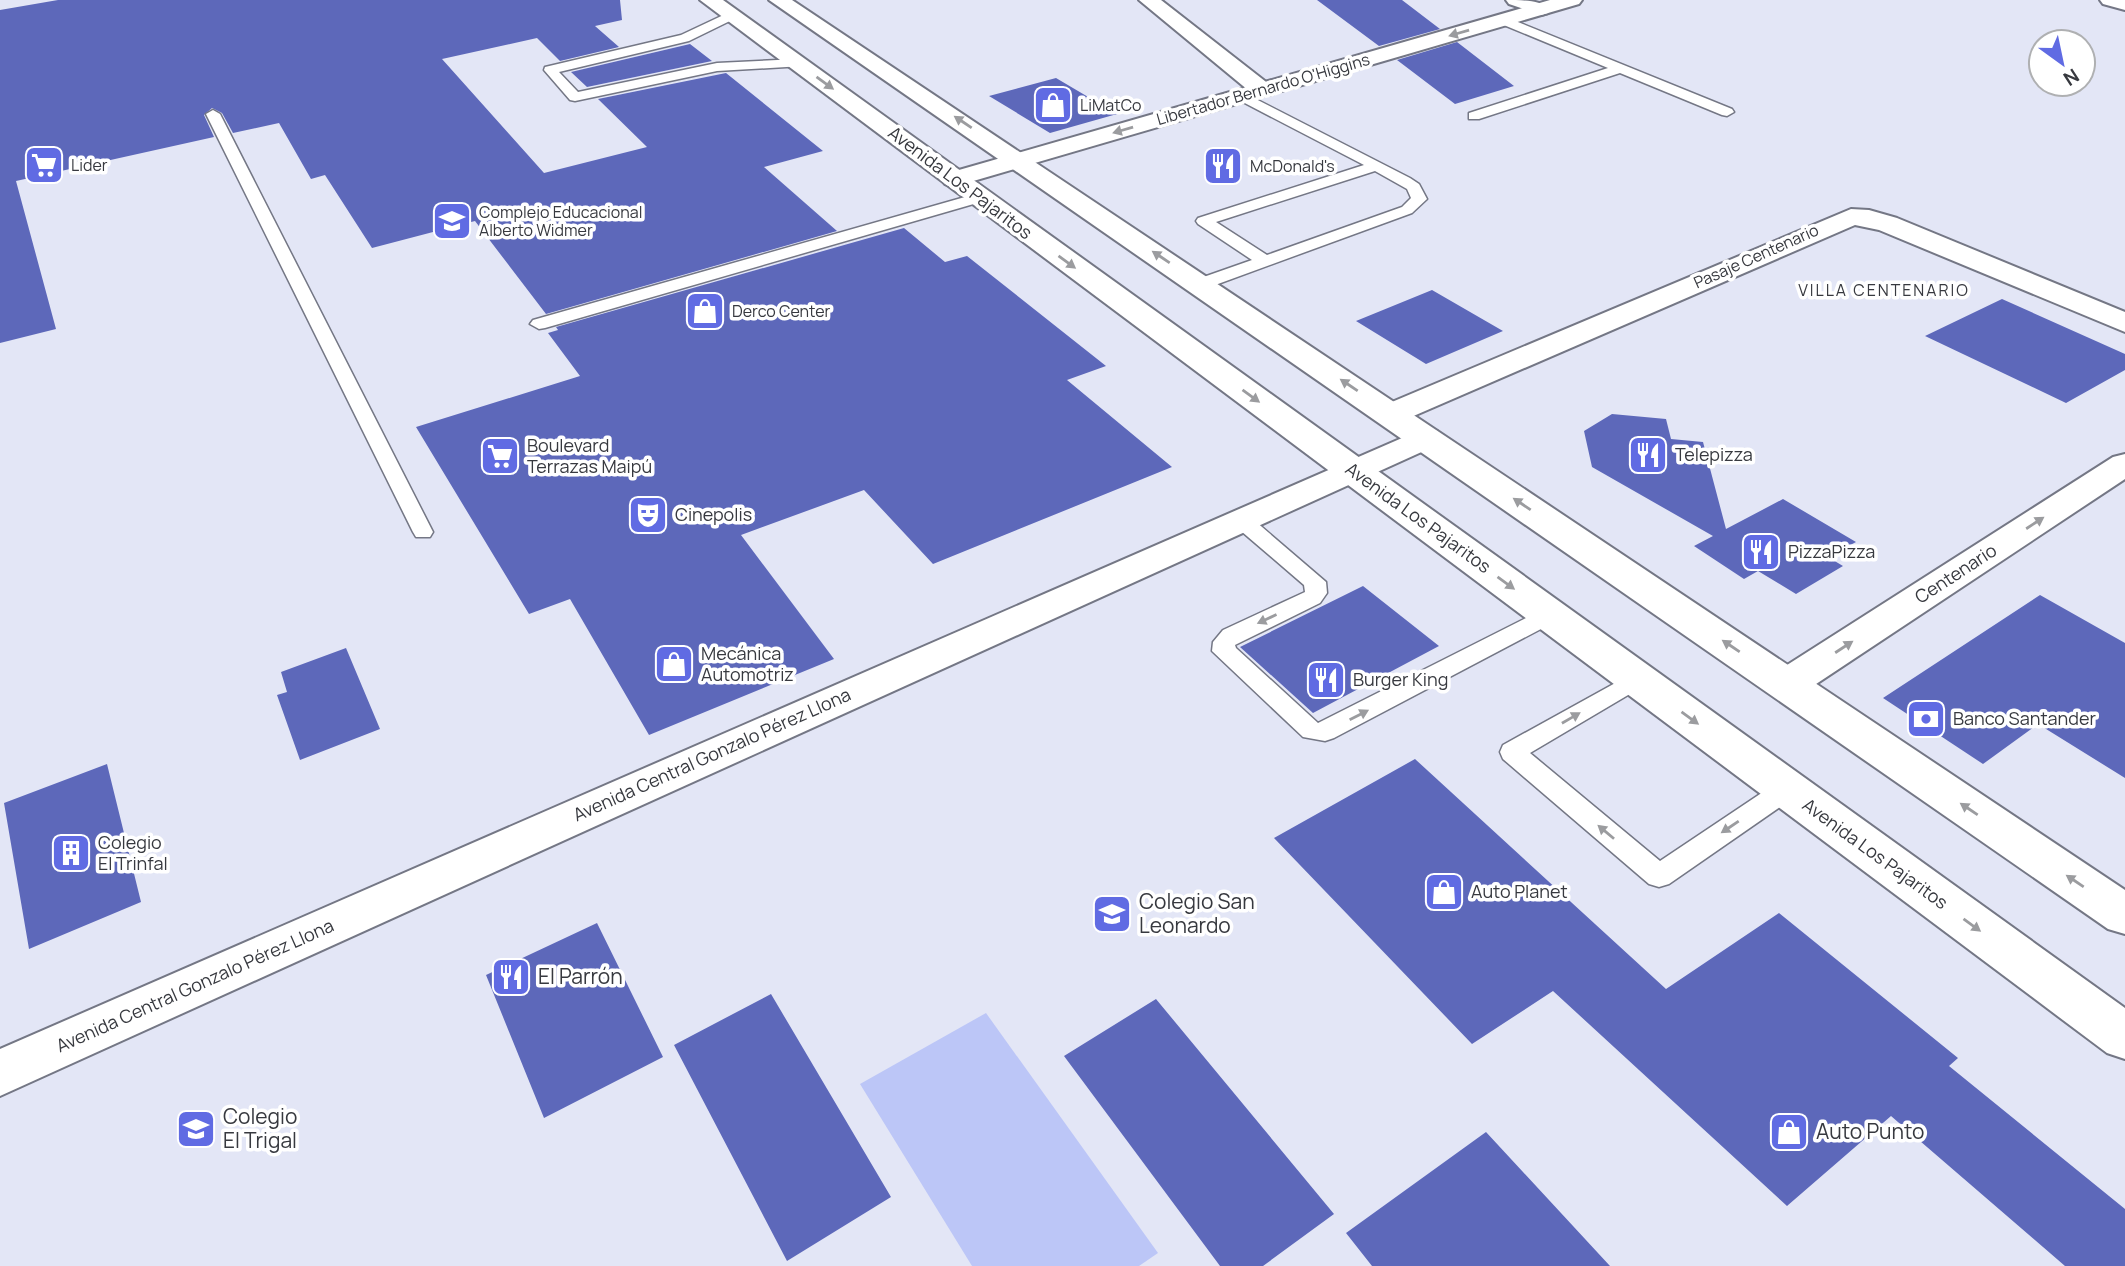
<svg xmlns="http://www.w3.org/2000/svg" width="2125" height="1266" font-family="Manrope,sans-serif">
	<style>
		.green { fill: #bcc6f7 }
		.building { fill: #5d68ba }
		.lines { fill: none; stroke-linecap: round; stroke-linejoin: round }
		.service-casing { stroke: #747785; stroke-width: 3 }
		.minor-casing { stroke: #747785; stroke-width: 4 }
		.tertiary-casing { stroke: #747785; stroke-width: 4 }
		.primary-casing { stroke: #747785; stroke-width: 4 }
		.service { fill: #fff; fill-rule: evenodd }
		.minor { fill: #fff; fill-rule: evenodd }
		.tertiary { fill: #fff; fill-rule: evenodd }
		.primary { fill: #fff; fill-rule: evenodd }
		.oneway { fill: #9b9c9f }
		.labels { text-anchor: middle; stroke-width: 7; stroke-linejoin: round; paint-order: stroke }
		.far-street-label { font-size: 16px; fill: #37393f; stroke: #fff }
		.far-poi-label { font-size: 16px; fill: #37393f; stroke: #fff; text-anchor: start }
		.far-neighbourhood-label { font-size: 16px; letter-spacing: 2px; fill: #37393f; stroke: #fff }
		.street-label { font-size: 18px; fill: #37393f; stroke: #fff }
		.poi-label { font-size: 18px; fill: #37393f; stroke: #fff; text-anchor: start }
		.near-poi-label { font-size: 21px; fill: #37393f; stroke: #fff; text-anchor: start }
	</style>
	<rect width="100%" height="100%" fill="#e3e6f6"/>
	<path class="green" d="M986 1013 1158 1253 1139 1266H972L860 1084Z"/>
	<path class="building" d="M58 0H620L622 20 595 26 619 47 560 61 537 38 442 59 544 173 647 147 598 99 726 73 823 151 764 167 837 231 546 314 475 221 372 248 325 175 311 179 279 123 233 133 222 113 212 108 204 115 214 137 16 181 56 329 0 343V10Z
		M1317 0H1402L1440 29 1379 46Z
		M1457 42 1514 86 1455 104 1397 60Z
		M690 44 712 61 587 87 571 72Z
		M1056 78 1117 114 1050 133 989 96Z
		M904 228 945 262 967 256 1106 366 1067 380 1172 467 933 564 864 490 741 535 834 659 649 735 570 599 529 614 416 427 580 376 548 333 558 330 556 327Z
		M1432 290 1503 331 1426 364 1356 321Z
		M2002 299 2125 354V370L2066 403 1925 336Z
		M1612 414 1666 419 1671 439 1703 442 1726 529 1783 499 1856 542 1828 557 1843 566 1796 594 1758 571 1744 579 1694 546 1713 536 1592 467 1584 431Z
		M1363 586 1439 646 1313 713 1240 647Z
		M2040 595 2125 643V778L2038 724 1983 764 1883 698Z
		M346 648 380 729 300 760 277 695 287 692 281 672Z
		M1415 759 1666 989 1779 913 1958 1058 1949 1066 2125 1209V1266H2065L1891 1116 1787 1206 1553 991 1472 1044 1274 838Z
		M107 764 141 902 29 949 4 803Z
		M597 923 663 1057 544 1118 486 975Z
		M771 994 891 1197 787 1261 674 1045Z
		M1156 999 1334 1214 1263 1266H1220L1064 1056Z
		M1486 1132 1610 1266H1372L1346 1233Z"/>
	<g class="lines">
		<g class="service-casing">
			<path id="service" d="M732 11 736 12V18L689 41 559 72 578 92 717 63 798 59 804 63 803 66 717 71 575 101 570 100 544 70 545 67 681 35Z
				M1503 16 1732 109 1734 112 1727 116 1722 115 1620 73 1479 119H1469V113L1608 68 1499 23 1497 20Z
				M1242 92 1410 178 1419 184 1427 199 1412 213 1207 288H1195L1193 284 1195 280 1252 260 1198 224 1196 221 1198 218 1364 165 1237 99V93ZM1375 171 1407 189 1411 198 1402 207 1267 255 1216 222Z
				M213 110 220 114 433 532 430 537H416L413 532 206 114Z
				M979 193 984 195 987 198 984 201 545 328 539 329 530 324 533 320Z
				M1241 514 1248 515 1326 582 1327 593 1320 603 1235 645 1236 648 1318 723 1542 610 1550 607 1558 610 1561 615 1558 620 1334 738 1325 741 1303 737 1212 651 1213 642 1223 630 1305 592 1304 585 1234 525 1231 520 1234 515Z
				M1637 671 1645 673 1649 679 1645 685 1530 753 1660 861 1778 782 1787 779 1796 782 1800 789 1796 796 1669 884 1659 887 1649 884 1503 759 1500 752 1503 745Z"/>
		</g>
		<g class="minor-casing">
			<path id="minor" d="M1139 0H1161L1270 85 1273 90 1270 95H1254Z
				M1506 0C1521 0 1541 0 1551 9L1548 13 1541 15 1509 4Z
				M1851 209 1869 210 1897 218 2125 312V332L1879 230 1855 225 1402 421 1391 424 1380 421 1375 414 1380 407Z
				M2125 454V479L1801 694 1787 698 1773 694 1767 684 1773 674 2113 457Z"/>
		</g>
		<g class="tertiary-casing">
			<path id="tertiary" d="M1550 0H1582L1579 4 963 184 954 187 945 184 941 179 945 174Z
				M2100 0H2125V10L2103 4Z
				M1425 428 1437 431 1441 438 1437 445 0 1096V1049Z"/>
		</g>
		<g class="primary-casing">
			<path id="primary" d="M700 0H723L2125 1008V1059L2107 1053Z
				M769 0H792L2125 890V934L2108 929Z"/>
		</g>
		<use href="#service" class="service"/>
		<use href="#minor" class="minor"/>
		<use href="#tertiary" class="tertiary"/>
		<use href="#primary" class="primary"/>
	</g>
	<defs><path id="oneway-solid" d="M-6-.8H1V-3.2L6.5 0L1 3.2V.8H-6Z" transform="scale(1.75)"/></defs>
	<g class="oneway">
		<use href="#oneway-solid" transform="translate(1459 33) rotate(164)"/>
		<use href="#oneway-solid" transform="translate(825 83) rotate(36)"/>
		<use href="#oneway-solid" transform="translate(963 122) rotate(-146)"/>
		<use href="#oneway-solid" transform="translate(1123 130) rotate(164)"/>
		<use href="#oneway-solid" transform="translate(1161 257) rotate(-146)"/>
		<use href="#oneway-solid" transform="translate(1067 262) rotate(36)"/>
		<use href="#oneway-solid" transform="translate(1349 385) rotate(-146)"/>
		<use href="#oneway-solid" transform="translate(1251 396) rotate(36)"/>
		<use href="#oneway-solid" transform="translate(1522 504) rotate(-146)"/>
		<use href="#oneway-solid" transform="translate(2035 523) rotate(-33)"/>
		<use href="#oneway-solid" transform="translate(1506 583) rotate(36)"/>
		<use href="#oneway-solid" transform="translate(1267 619) rotate(155)"/>
		<use href="#oneway-solid" transform="translate(1731 646) rotate(-146)"/>
		<use href="#oneway-solid" transform="translate(1844 647) rotate(-33)"/>
		<use href="#oneway-solid" transform="translate(1359 715) rotate(-27)"/>
		<use href="#oneway-solid" transform="translate(1571 718) rotate(-30)"/>
		<use href="#oneway-solid" transform="translate(1690 718) rotate(36)"/>
		<use href="#oneway-solid" transform="translate(1969 809) rotate(-146)"/>
		<use href="#oneway-solid" transform="translate(1730 827) rotate(146)"/>
		<use href="#oneway-solid" transform="translate(1606 832) rotate(-140)"/>
		<use href="#oneway-solid" transform="translate(2075 881) rotate(-146)"/>
		<use href="#oneway-solid" transform="translate(1972 925) rotate(36)"/>
	</g>
	<defs>
		<g id="shop-square" transform="scale(2.0125)"><rect x="-9" y="-9" width="18" height="18" rx="4" fill="#606be3" stroke="#fff"/><path d="M-5-2.5h2.3a2.7 3.5 0 0 1 5.4 0H5L5.5 6h-11ZM-1.5-2.5h3a1.5 2.3 0 0 0-3 0Z" fill="#fff"/></g>
		<g id="supermarket-square" transform="scale(2.0125)"><rect x="-9" y="-9" width="18" height="18" rx="4" fill="#606be3" stroke="#fff"/><path d="M-6-5.5h2.5l.6 2H6L4.5 2H-2.5L-4.4-4H-6ZM-1.5 3.2a1.3 1.3 0 1 0 .1 0ZM3 3.2a1.3 1.3 0 1 0 .1 0Z" fill="#fff"/></g>
		<g id="restaurant-square" transform="scale(2.0125)"><rect x="-9" y="-9" width="18" height="18" rx="4" fill="#606be3" stroke="#fff"/><path d="M-5-6h1v4h1v-4h1v4h1v-4h1v5L-1.5 .5V6h-2V.5L-5-1ZM5-6V6H3V1.5H1.5Q1.5-4 5-6Z" fill="#fff"/></g>
		<g id="school-square" transform="scale(2.0125)"><rect x="-9" y="-9" width="18" height="18" rx="4" fill="#606be3" stroke="#fff"/><path d="M0-5L7-2L0 1L-7-2ZM-4 1L0 2.5L4 1V4Q0 6-4 4Z" fill="#fff"/></g>
		<g id="theatre-square" transform="scale(2.0125)"><rect x="-9" y="-9" width="18" height="18" rx="4" fill="#606be3" stroke="#fff"/><path d="M-5-5.5Q0-4 5-5.5V0Q5 5 0 6Q-5 5-5 0ZM-3.3-2.5H-1v1.5H-3.3ZM1-2.5H3.3v1.5H1ZM-2.8 1Q0 5.5 2.8 1Z" fill="#fff"/></g>
		<g id="bank-square" transform="scale(2.0125)"><rect x="-9" y="-9" width="18" height="18" rx="4" fill="#606be3" stroke="#fff"/><path d="M-6-4H6V4H-6ZM0-2.3a2.3 2.3 0 1 0 0 4.6a2.3 2.3 0 1 0 0-4.6Z" fill="#fff"/></g>
		<g id="building-square" transform="scale(2.0125)"><rect x="-9" y="-9" width="18" height="18" rx="4" fill="#606be3" stroke="#fff"/><path d="M-4-6H4V6H1V3H-1V6H-4ZM-2.5-4.3h1.7v1.8h-1.7ZM.8-4.3h1.7v1.8H.8ZM-2.5-1h1.7V.8h-1.7ZM.8-1h1.7V.8H.8Z" fill="#fff"/></g>
	</defs>
	<g fill-rule="evenodd">
		<use href="#shop-square" x="1053" y="105"/>
		<use href="#supermarket-square" x="44" y="165"/>
		<use href="#restaurant-square" x="1223" y="166"/>
		<use href="#school-square" x="452" y="221"/>
		<use href="#shop-square" x="705" y="311"/>
		<use href="#restaurant-square" x="1648" y="455"/>
		<use href="#supermarket-square" x="500" y="456"/>
		<use href="#theatre-square" x="648" y="515"/>
		<use href="#restaurant-square" x="1761" y="552"/>
		<use href="#shop-square" x="674" y="664"/>
		<use href="#restaurant-square" x="1326" y="680"/>
		<use href="#bank-square" x="1926" y="719"/>
		<use href="#building-square" x="71" y="853"/>
		<use href="#shop-square" x="1444" y="892"/>
		<use href="#school-square" x="1112" y="914"/>
		<use href="#restaurant-square" x="511" y="977"/>
		<use href="#school-square" x="196" y="1129"/>
		<use href="#shop-square" x="1789" y="1132"/>
	</g>
	<g class="labels">
		<g class="far-street-label">
			<text transform="translate(1263 89) rotate(-16)" y="6">Libertador Bernardo O'Higgins</text>
			<text transform="translate(1756 256) rotate(-24)" y="6">Pasaje Centenario</text>
		</g>
		<g class="far-poi-label">
			<text x="1080" y="111">LiMatCo</text>
			<text x="71" y="171">Lider</text>
			<text x="1250" y="172">McDonald's</text>
			<text x="479" y="218">Complejo Educacional<tspan x="479" dy="18">Alberto Widmer</tspan></text>
			<text x="732" y="317">Derco Center</text>
		</g>
		<g class="far-neighbourhood-label">
			<text x="1884" y="296">VILLA CENTENARIO</text>
		</g>
		<g class="street-label">
			<text transform="translate(960 183) rotate(37)" y="6">Avenida Los Pajaritos</text>
			<text transform="translate(1418 518) rotate(36)" y="6">Avenida Los Pajaritos</text>
			<text transform="translate(1956 574) rotate(-33)" y="6">Centenario</text>
			<text transform="translate(712 755) rotate(-24)" y="6">Avenida Central Gonzalo Pérez Llona</text>
			<text transform="translate(1875 854) rotate(36)" y="6">Avenida Los Pajaritos</text>
			<text transform="translate(195 986) rotate(-24)" y="6">Avenida Central Gonzalo Pérez Llona</text>
		</g>
		<g class="poi-label">
			<text x="527" y="452">Boulevard<tspan x="527" dy="21">Terrazas Maipú</tspan></text>
			<text x="1675" y="461">Telepizza</text>
			<text x="675" y="521">Cinepolis</text>
			<text x="1788" y="558">PizzaPizza</text>
			<text x="701" y="660">Mecánica<tspan x="701" dy="21">Automotriz</tspan></text>
			<text x="1353" y="686">Burger King</text>
			<text x="1953" y="725">Banco Santander</text>
			<text x="98" y="849">Colegio<tspan x="98" dy="21">El Trinfal</tspan></text>
			<text x="1471" y="898">Auto Planet</text>
		</g>
		<g class="near-poi-label">
			<text x="1139" y="909">Colegio San<tspan x="1139" dy="24">Leonardo</tspan></text>
			<text x="538" y="984">El Parrón</text>
			<text x="223" y="1124">Colegio<tspan x="223" dy="24">El Trigal</tspan></text>
			<text x="1816" y="1139">Auto Punto</text>
		</g>
	</g>
	<g transform="translate(2062 63) rotate(147)"><circle r="33" fill="#ffffff" stroke="#afb0b2" stroke-width="2"/>
	<path d="M0-5L12 26L0 18L-12 26Z" fill="#606be3"/>
	<text y="-10" font-size="19" font-weight="bold" text-anchor="middle" fill="#37393f">N</text>
	</g>
</svg>
